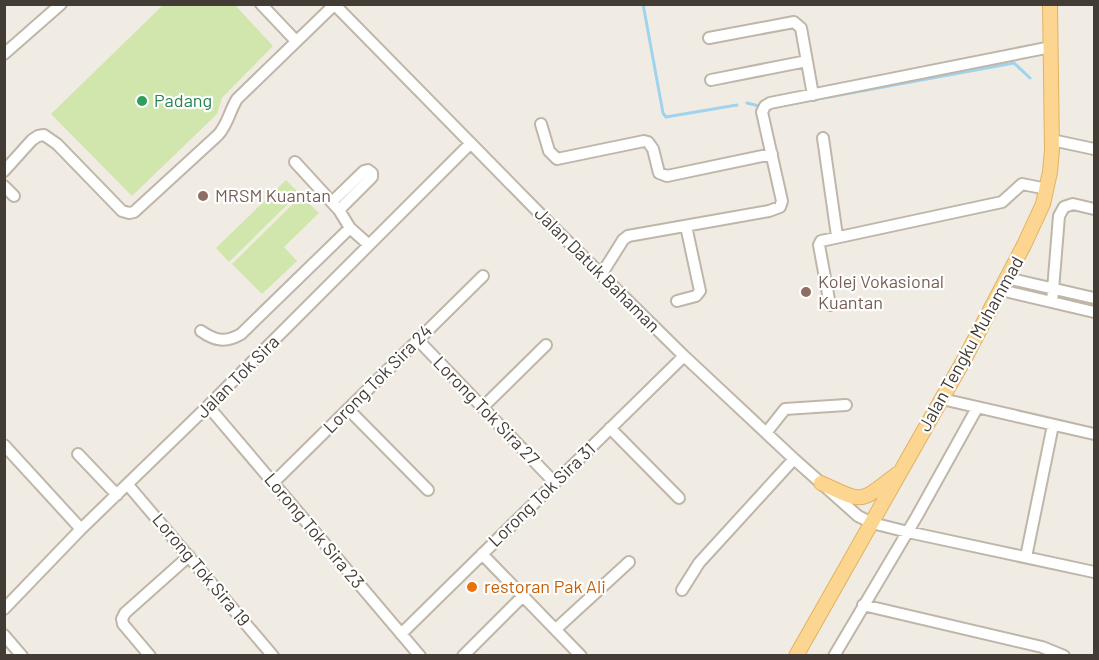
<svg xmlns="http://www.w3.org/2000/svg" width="1099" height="660" font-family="Barlow,sans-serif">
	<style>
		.garden { fill: #d0e6ac }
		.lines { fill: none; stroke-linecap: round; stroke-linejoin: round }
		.stream { stroke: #9fd3ee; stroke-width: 3 }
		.minor-casing { stroke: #bfb6a9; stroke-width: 14 }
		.major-casing { stroke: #e1b262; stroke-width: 16 }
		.minor { stroke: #fff; stroke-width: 10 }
		.major { stroke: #fcd691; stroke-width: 14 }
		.leisure-dot { fill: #2e9e5b; stroke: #fff; stroke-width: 2 }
		.education-dot { fill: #8d6e63; stroke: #fff; stroke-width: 2 }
		.food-dot { fill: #e8710a; stroke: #fff; stroke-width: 2 }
		.labels { text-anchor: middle; stroke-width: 4.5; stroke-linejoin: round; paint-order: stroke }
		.leisure-label { font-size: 18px; fill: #27864d; stroke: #fff; text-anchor: start }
		.education-label { font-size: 18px; fill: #785e54; stroke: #fff; text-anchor: start }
		.street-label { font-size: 18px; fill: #433c34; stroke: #fff }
		.food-label { font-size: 18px; fill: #c56008; stroke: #fff; text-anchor: start }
	</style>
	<rect width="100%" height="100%" fill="#f1ece3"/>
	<path class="garden" d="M163 5H235L273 46 222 98 217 114 132 196 51 114Z
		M286 180 299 193 229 262 216 248Z
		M301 196 319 213 284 247 297 261 262 294 232 264Z"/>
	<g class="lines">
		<path class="stream" d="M643 4 663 113 666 117 737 105
			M747 103 759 106
			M769 108 1014 63 1030 78"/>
		<g class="minor-casing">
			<path id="minor" d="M261 4 296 41
				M334 4 551 225 684 356 794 459 858 516 872 523 908 532 1094 572
				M709 38 794 22 801 28 813 95
				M4 54 61 4
				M711 80 807 61
				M541 124 549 151 557 159 644 141 648 142 653 149 659 173 667 176 772 154
				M823 138 837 236
				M1052 140 1094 149
				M295 162 339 210 350 228 369 245
				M4 171 32 140 38 136 44 135 57 144 122 211 129 213 134 212 218 135C228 124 229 112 237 99L334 5
				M4 186 14 196
				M332 202 364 171 368 170 372 173V177L339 210
				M601 275 623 240 628 236 769 211 780 207 782 201 762 112 765 106 770 103 1051 47
				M1007 278 1094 298
				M1001 290 1094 312
				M677 301 696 296 700 291 686 226
				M1052 302 1059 216 1064 207 1073 204 1094 209
				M830 305 819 245 821 241 1002 202 1022 184 1047 189
				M201 331C215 341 226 343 241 334L350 228
				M418 340 554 482
				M942 399 1094 434
				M208 406 420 656
				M483 407 546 345
				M348 409 428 490
				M610 428 679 498
				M766 433 785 409 846 405
				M4 445 81 529
				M78 454 117 495
				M274 482 483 276
				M128 485 273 656
				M482 554 581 656
				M1026 557 1053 425
				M682 590 699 563 794 459
				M863 605 1042 647 1064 656
				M4 609 81 529 208 406 470 144
				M556 629 629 562
				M401 634 684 356
				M4 635 22 656
				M150 656 123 624 122 619 125 613 189 556
				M463 656 523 596
				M834 656 917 516 977 408"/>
		</g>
		<g class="major-casing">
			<path id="major" d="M821 483C865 503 858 504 897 474
				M796 656 965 358 1024 245 1043 204 1050 172 1052 150 1050 4"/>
		</g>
		<use href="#minor" class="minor"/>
		<use href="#major" class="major"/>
	</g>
	<circle class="leisure-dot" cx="142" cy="101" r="6"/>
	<g class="education-dot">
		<circle cx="203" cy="196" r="6"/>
		<circle cx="806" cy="292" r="6"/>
	</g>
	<circle class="food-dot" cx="472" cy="587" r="6"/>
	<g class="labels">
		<g class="leisure-label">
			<text x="154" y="107">Padang</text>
		</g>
		<g class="education-label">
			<text x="215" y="202">MRSM Kuantan</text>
			<text x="818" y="288">Kolej Vokasional<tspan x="818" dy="21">Kuantan</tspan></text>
		</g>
		<g class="street-label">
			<text transform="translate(597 270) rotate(45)" y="6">Jalan Datuk Bahaman</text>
			<text transform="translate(971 344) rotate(-61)" y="6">Jalan Tengku Muhammad</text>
			<text transform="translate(238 377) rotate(-45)" y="6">Jalan Tok Sira</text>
			<text transform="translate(378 379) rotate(-45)" y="6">Lorong Tok Sira 24</text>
			<text transform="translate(486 411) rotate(46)" y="6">Lorong Tok Sira 27</text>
			<text transform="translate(542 495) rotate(-44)" y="6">Lorong Tok Sira 31</text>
			<text transform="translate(314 531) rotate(50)" y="6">Lorong Tok Sira 23</text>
			<text transform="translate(201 570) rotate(50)" y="6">Lorong Tok Sira 19</text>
		</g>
		<g class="food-label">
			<text x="484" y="593">restoran Pak Ali</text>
		</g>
	</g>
	<rect width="1099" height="660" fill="none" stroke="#433c34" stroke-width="12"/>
</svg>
